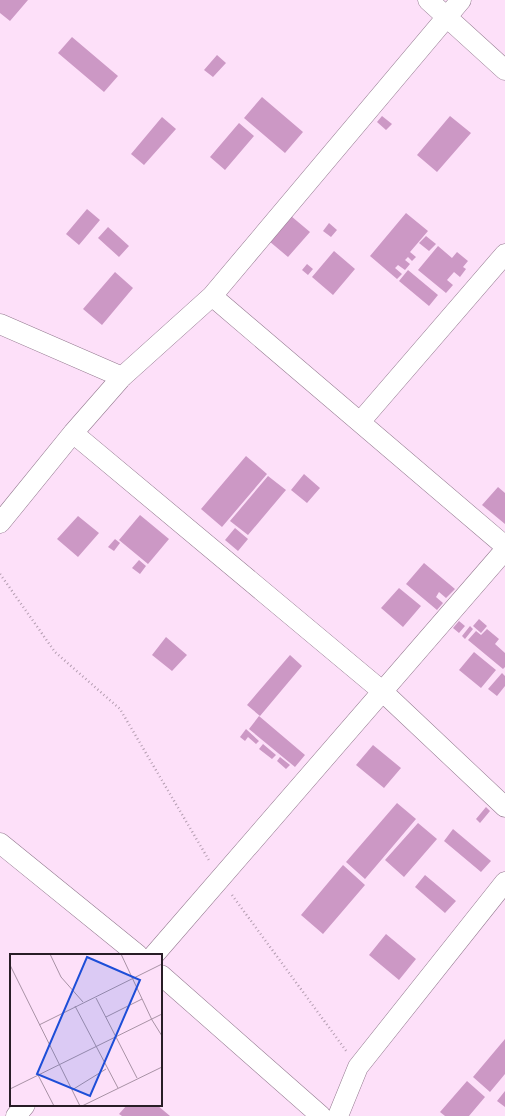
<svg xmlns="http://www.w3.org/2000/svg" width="505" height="1116" font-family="'Archivo Narrow',sans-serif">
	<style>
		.building { fill: #cc98c5 }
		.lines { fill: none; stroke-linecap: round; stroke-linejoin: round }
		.minor-casing { stroke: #93798f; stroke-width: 21 }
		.path { stroke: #b49db1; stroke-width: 2.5; stroke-dasharray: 1 3; stroke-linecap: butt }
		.minor { stroke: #fff; stroke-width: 20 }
		.inset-road { fill: none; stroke: #a892a5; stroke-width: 1 }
		.view { fill: #1d4ed8; fill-opacity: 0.15; stroke: #1d4ed8; stroke-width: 2 }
		.inset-edge { fill: none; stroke: #281d26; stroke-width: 2 }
	</style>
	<rect width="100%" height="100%" fill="#fde0f9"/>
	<path class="building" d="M0 0H28L10 21 0 13Z
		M72 37 118 76 104 92 58 53Z
		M217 55 226 63 213 77 204 70Z
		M262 97 303 132 285 153 244 118Z
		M382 116 392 124 386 130 377 122Z
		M450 116 471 133 437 172 417 155Z
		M162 117 176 129 144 165 131 154Z
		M239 123 254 136 225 170 210 157Z
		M87 209 100 220 79 245 66 234Z
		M406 213 428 231 410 252 416 257 412 261 408 257 405 260 410 264 405 270 398 265 395 268 402 274 397 279 370 256Z
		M291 216 310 232 288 257 269 241Z
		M329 223 337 230 331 237 323 231Z
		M108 227 129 246 119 257 98 238Z
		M426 236 436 244 429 251 419 243Z
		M438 246 452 258 457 252 468 261 463 267 466 269 460 277 454 272 447 280 453 285 446 293 418 270Z
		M334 251 355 269 333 295 312 277Z
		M307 264 313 269 308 275 302 270Z
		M408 270 438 295 429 306 399 281Z
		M115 272 133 288 102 325 83 309Z
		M246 456 267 474 222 527 201 509Z
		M304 474 320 488 307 503 291 490Z
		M268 476 286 490 248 535 230 521Z
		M498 487 505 493V524L482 505Z
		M140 515 169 539 148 564 119 540Z
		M78 516 99 533 78 557 57 539Z
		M235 528 248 539 238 551 225 540Z
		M115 539 120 543 114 551 108 547Z
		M139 560 146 566 140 574 132 568Z
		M424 563 455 589 446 598 439 592 436 597 443 603 437 610 406 584Z
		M399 588 421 606 403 627 381 608Z
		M479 619 487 626 481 633 473 626Z
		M459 621 465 626 459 633 453 628Z
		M470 626 473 629 465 639 462 636Z
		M487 629 499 639 495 644 505 653V667L503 669 468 640 476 631 481 635Z
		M166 637 187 655 172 671 152 655Z
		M474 652 496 670 481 688 459 670Z
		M290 655 302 666 260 716 247 705Z
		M502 673 505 676V686L497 696 488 689Z
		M259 716 305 755 295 767 249 729Z
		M246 729 259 741 256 744 248 737 245 741 240 737Z
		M263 744 276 755 272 759 259 749Z
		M373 745 401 768 384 788 356 765Z
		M280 757 290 765 286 769 277 761Z
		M397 803 416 819 365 879 346 862Z
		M486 807 490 811 480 823 476 819Z
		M418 823 437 839 404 877 385 860Z
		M453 829 491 861 481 872 444 841Z
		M343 865 365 885 323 934 301 915Z
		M425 875 456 901 445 913 415 887Z
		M386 934 416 959 399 980 369 955Z
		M505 1039V1074L490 1092 473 1077Z
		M467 1081 485 1097 469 1116H445L440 1112Z
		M505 1091V1107L497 1101Z
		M127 1105H157L170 1116H122L119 1114Z"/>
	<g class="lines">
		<g class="minor-casing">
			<path id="minor" d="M428 0 505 70
				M212 296 505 546
				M0 324 122 377
				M360 422 505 254
				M73 433 382 691 505 807
				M0 523 73 433 122 377 212 296 461 0
				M0 843 138 955
				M154 955 505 550
				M161 975 321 1116
				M16 1116 25 1105
				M338 1116 358 1067 505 882"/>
		</g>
		<path class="path" d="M0 574 55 652 120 709 210 862
			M232 895 347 1052"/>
		<use href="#minor" class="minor"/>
	</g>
	<g transform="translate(10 954)">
		<rect width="152" height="152" fill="#fde0f9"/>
		<path class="inset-road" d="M40 0 51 23 73 48M111 0 142 66 152 82M0 11 70 152M86 44 127 124M65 52 108 134M96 63 132 45M29 71 152 10M28 121 44 152M0 135 152 60M62 136 96 115M72 152 152 113"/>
		<path class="view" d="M77 3 130 26 80 142 27 120Z"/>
		<rect width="152" height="152" class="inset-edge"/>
	</g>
</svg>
